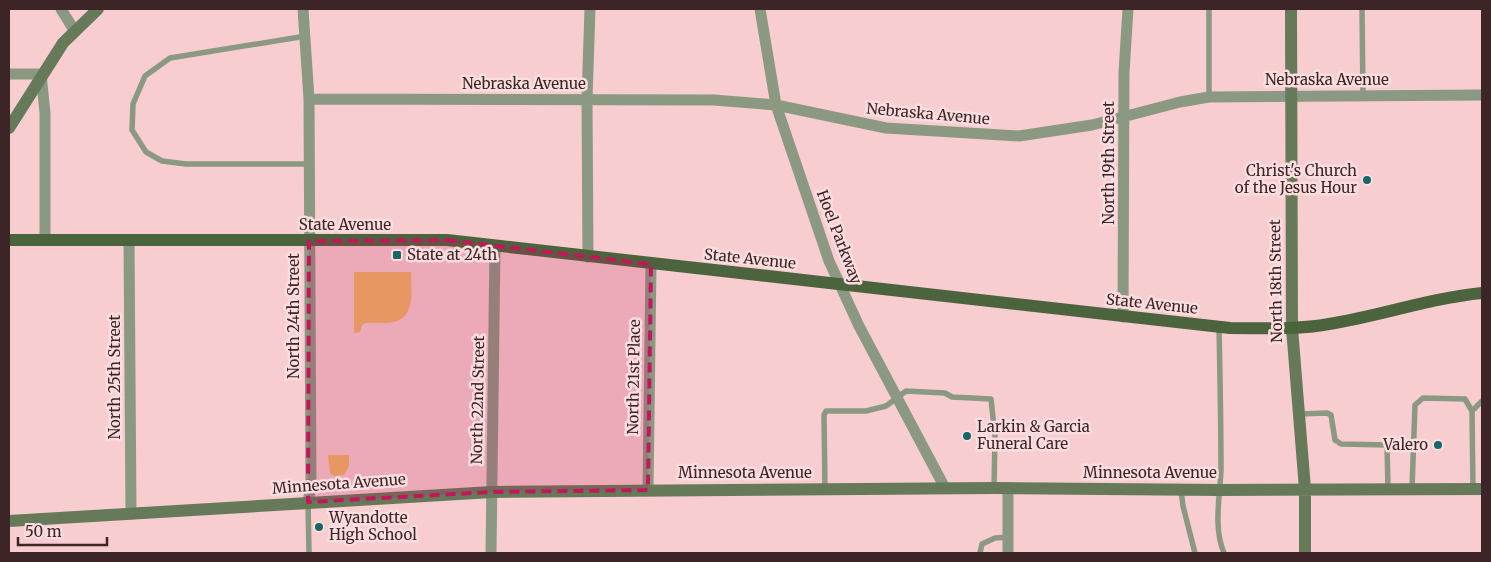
<svg xmlns="http://www.w3.org/2000/svg" width="1491" height="562" font-family="Merriweather,serif">
	<style>
		.green { fill: #efb765 }
		.lines { fill: none; stroke-linecap: round; stroke-linejoin: round }
		.lane { stroke: #8b9983; stroke-width: 5.5 }
		.street { stroke: #8b9983; stroke-width: 11 }
		.secondary { stroke: #667a5a; stroke-width: 12 }
		.primary { stroke: #4b643d; stroke-width: 12 }
		.marked { fill: #c2185b; fill-opacity: 0.2; stroke: #c2185b; stroke-width: 4; stroke-dasharray: 10 6; stroke-linejoin: round }
		.poi-dot { fill: #186666; stroke: #fadedf; stroke-width: 2 }
		.labels { text-anchor: middle; stroke-width: 5; stroke-linejoin: round; paint-order: stroke }
		.street-label { font-size: 15px; fill: #3d2426; stroke: #fadedf }
		.poi-label { font-size: 15px; fill: #3d2426; stroke: #fadedf; text-anchor: start }
	</style>
	<rect width="100%" height="100%" fill="#f7cdcf"/>
	<path class="green" d="M354 272H411C411 288 416 317 394 322 385 324 375 322 366 323L362 325 360 332 354 333Z
		M328 455H349V466L344 475 334 476 330 473Z"/>
	<g class="lines">
		<path class="lane" d="M1209 9V97
			M1362 9 1363 95
			M306 36 170 58 145 76 133 104 132 130 146 152 162 161 186 164H308
			M1219 327C1220 375 1221 422 1221 470 1220 497 1213 527 1224 553
			M1472 411 1482 401
			M1299 414 1327 413 1331 415 1335 440 1341 444 1387 445 1388 489
			M1387 445 1414 446
			M825 489 824 415 826 411H866L886 406 906 391 945 393 952 397 991 399 995 437 994 488
			M1412 489 1415 405 1423 398 1465 399 1472 411 1473 489
			M1181 490 1183 506 1195 553
			M308 502 309 553
			M980 553 982 544 995 538 1008 537"/>
		<path class="street" d="M61 9 74 30
			M303 9 309 99 311 486 308 502
			M760 9 776 105 829 261 859 326 945 488
			M9 74H41L45 113V240
			M309 99 714 100 776 105 886 128 1019 136 1092 125 1180 102 1209 97 1482 95
			M129 240 131 514
			M588 257 587 99 590 9
			M1123 317 1124 72 1128 9
			M648 490 651 264
			M491 553 495 246
			M1008 553V488"/>
		<path class="secondary" d="M1291 9 1292 328 1305 489V553
			M9 128 63 43 98 9
			M9 521 492 492 994 488 1219 490 1482 489"/>
		<path class="primary" d="M9 240H447L1230 328C1263 328 1296 330 1329 324 1380 316 1430 298 1482 293"/>
	</g>
	<path class="marked" d="M447 240 651 264 648 490 492 492 308 502 309 241Z"/>
	<g class="poi-dot">
		<circle cx="1367" cy="180" r="5"/>
		<rect x="392" y="250" width="10" height="10" rx="2.5"/>
		<circle cx="967" cy="436" r="5"/>
		<circle cx="1438" cy="445" r="5"/>
		<circle cx="319" cy="527" r="5"/>
	</g>
	<g class="labels">
		<g class="street-label">
			<text x="1327" y="85">Nebraska Avenue</text>
			<text x="524" y="89">Nebraska Avenue</text>
			<text transform="translate(928 114) rotate(5)" y="5">Nebraska Avenue</text>
			<text transform="translate(1109 163) rotate(-90)" y="5">North 19th Street</text>
			<text x="345" y="230">State Avenue</text>
			<text transform="translate(839 237) rotate(69)" y="5">Hoel Parkway</text>
			<text transform="translate(750 259) rotate(6)" y="5">State Avenue</text>
			<text transform="translate(1276 281) rotate(-91)" y="5">North 18th Street</text>
			<text transform="translate(1152 304) rotate(6)" y="5">State Avenue</text>
			<text transform="translate(294 316) rotate(-90)" y="5">North 24th Street</text>
			<text transform="translate(115 377) rotate(-90)" y="5">North 25th Street</text>
			<text transform="translate(634 377) rotate(-89)" y="5">North 21st Place</text>
			<text transform="translate(478 400) rotate(-89)" y="5">North 22nd Street</text>
			<text x="745" y="478">Minnesota Avenue</text>
			<text x="1150" y="478">Minnesota Avenue</text>
			<text transform="translate(339 484) rotate(-4)" y="5">Minnesota Avenue</text>
		</g>
		<g class="poi-label">
			<text x="1357" y="176" text-anchor="end">Christ's Church<tspan x="1357" dy="17">of the Jesus Hour</tspan></text>
			<text x="407" y="260">State at 24th</text>
			<text x="977" y="432">Larkin &amp; Garcia<tspan x="977" dy="17">Funeral Care</tspan></text>
			<text x="1428" y="450" text-anchor="end">Valero</text>
			<text x="329" y="523">Wyandotte<tspan x="329" dy="17">High School</tspan></text>
		</g>
	</g>
	<rect width="1491" height="562" fill="none" stroke="#3d2426" stroke-width="20"/>
	<path d="M18 537v8h89v-8" fill="none" stroke="#3d2426" stroke-width="2.5"/>
	<text x="25" y="537" font-size="15" fill="#3d2426" stroke="#fadedf" stroke-width="4" paint-order="stroke">50 m</text>
</svg>
